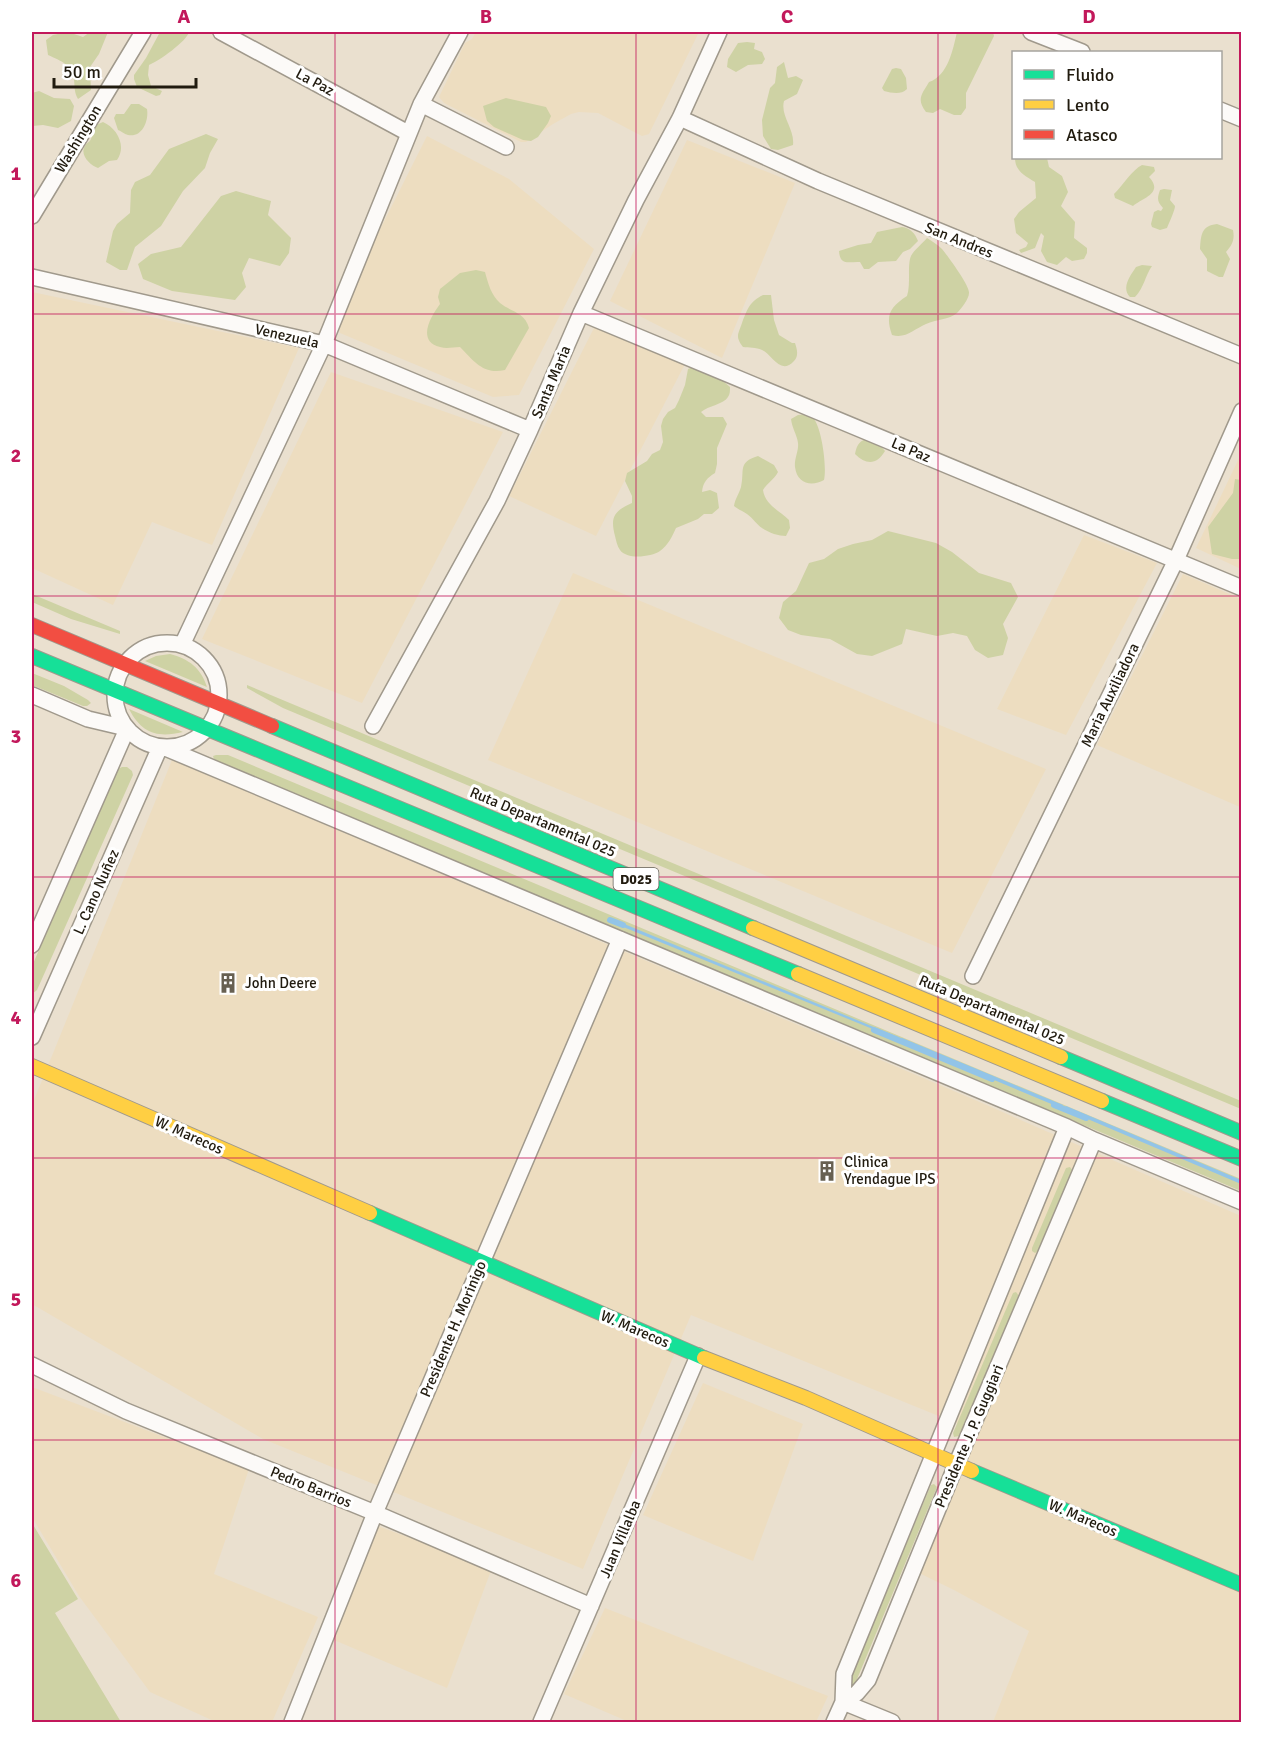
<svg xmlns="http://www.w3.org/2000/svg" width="1273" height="1754" font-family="Signika,sans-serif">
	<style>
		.built { fill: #edddc0 }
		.green { fill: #ced2a4 }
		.water { fill: #92c4e8 }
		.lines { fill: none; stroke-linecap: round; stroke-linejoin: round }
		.stream { stroke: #92c4e8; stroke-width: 6 }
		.street-casing { stroke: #a0998c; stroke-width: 18 }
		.fast-casing { stroke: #a0998c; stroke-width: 16 }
		.slow-casing { stroke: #a0998c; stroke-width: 16 }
		.jam-casing { stroke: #a0998c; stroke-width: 16 }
		.street { stroke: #fcfaf8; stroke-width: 15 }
		.fast { stroke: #16e098; stroke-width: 14 }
		.slow { stroke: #ffcf43; stroke-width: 14 }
		.jam { stroke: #f24e42; stroke-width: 14 }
		.grid { fill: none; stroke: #c2185b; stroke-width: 1.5; stroke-opacity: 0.55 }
		.labels { text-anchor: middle; stroke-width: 6; stroke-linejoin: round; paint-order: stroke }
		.shield { fill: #fff; stroke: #645f57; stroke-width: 1.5 }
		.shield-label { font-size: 14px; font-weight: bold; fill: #211b0f }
		.street-label { font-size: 15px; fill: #211b0f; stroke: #fff }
		.poi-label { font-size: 15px; fill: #211b0f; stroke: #fff; text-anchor: start }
		.neatline { fill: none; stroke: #c2185b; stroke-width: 2 }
		.grid-label { font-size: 20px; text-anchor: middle; font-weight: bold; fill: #c2185b }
	</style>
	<rect width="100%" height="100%" fill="#eae0cf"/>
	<path class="built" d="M476 32H699L649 134 642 136 638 134 598 113 579 112 571 114 553 124 526 142H521L444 103 439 97 465 43 472 39Z
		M427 136 509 179 594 249 519 395 493 397 340 333 335 319Z
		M687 140 795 183 722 358 610 301Z
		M32 292 299 348 212 545 152 522 113 605 32 568Z
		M598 320 685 364 596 536 509 496Z
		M331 372 503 432 362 703 202 639Z
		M1241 454V569L1196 548Z
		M1084 535 1157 563 1066 735 997 709Z
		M573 573 1046 769 952 953 488 760Z
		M1183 574 1241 599 1242 804 1240 807 1097 745Z
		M172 760 975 1100 1241 1216V1722H993L1029 1631 954 1590 919 1573 973 1430 691 1315 583 1569 263 1439 32 1304V1105Z
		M703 1383 803 1424 753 1561 643 1515Z
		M32 1387 249 1469 214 1574 318 1617 272 1722H216L150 1692 79 1596 32 1517Z
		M375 1525 492 1568 447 1688 334 1640Z
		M605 1608 828 1696 816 1722H629L564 1694Z"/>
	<path class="green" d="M68 32 83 37 90 32H108L99 54 90 67 91 90 78 99C74 92 75 88 74 80 73 65 61 61 48 55L46 40 53 35Z
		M160 32H189C187 41 159 61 149 65L148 75 151 86 162 91 160 95 156 96 137 87 134 79V75L146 58Z
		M957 32H993L994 36 966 93V108L961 115H954L940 109 933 113 926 112C916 99 922 94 929 82 948 76 953 49 957 32Z
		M747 42 755 43 754 49 762 52 765 59 762 64 748 65 736 72 727 67 728 59 738 43Z
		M784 62 788 78 796 76 803 80 797 94 784 101C780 116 795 129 793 145L778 150 771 149 763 136 762 120 770 88 775 83 777 67Z
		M896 68 901 69 906 78 907 89C901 95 892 93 884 91L882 88 892 69Z
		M39 91 54 98 70 99 74 106 71 121 58 128 43 125 32 126V93Z
		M506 98 546 107 551 116 548 123 538 137 531 141 523 140 494 127 487 121 483 106Z
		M131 104H139L147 109C149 121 142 138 128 135 124 134 121 131 118 130L114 118 116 114H124Z
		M103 122C117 128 127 146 117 160L109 161 98 168C91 166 79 155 85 146 86 143 90 142 91 139 93 135 94 129 96 125Z
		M206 134 218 139 210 153 205 168 183 191 161 226 135 247 127 270H120L106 262 113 231 117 224 130 213 131 190 135 182 150 175 169 149Z
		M1015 158H1047L1049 167 1062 176 1068 192 1061 206 1075 222 1074 238 1087 248V253L1084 259 1072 261 1066 257 1057 265 1047 262 1041 251 1044 236 1041 233 1035 248 1021 253 1019 250 1026 247 1028 243 1016 233 1014 219 1019 212 1036 198 1035 182C1025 176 1015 171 1015 158Z
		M1142 165 1154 167 1155 171 1149 177C1164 193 1143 198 1133 206L1115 198 1114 194C1123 185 1132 170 1142 165Z
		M1164 189 1172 190 1170 200 1175 206C1175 210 1169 223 1167 228L1160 230 1152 227 1151 224 1154 212 1158 210 1161 211 1163 208C1157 201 1157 199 1160 190Z
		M236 191 271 201 268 215 291 238 289 253 280 266 249 258 242 273 246 287 235 300 172 291 143 279 138 264 151 254 181 247 221 196Z
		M1217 224 1233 230C1235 240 1232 245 1226 252L1230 259 1223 277H1219L1207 271V259L1200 249C1201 235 1201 226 1217 224Z
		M902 227C910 228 915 233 918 241L910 249 903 252 896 261 878 262 869 269H864L860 262C850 261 840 267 839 251L858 245 871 243 877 232Z
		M927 238C932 241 938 245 942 249 947 255 970 286 969 293 969 299 961 309 957 313 949 320 936 319 926 324 914 329 906 339 892 335 885 315 890 307 907 296 911 284 907 265 911 256 914 250 923 243 927 238Z
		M1142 265 1152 266C1145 276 1144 288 1135 297H1130C1121 288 1130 276 1136 267Z
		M476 270 485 272C488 283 491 295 500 303 511 312 525 312 529 328L505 370C483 375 474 361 460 347 453 347 447 349 440 347 416 341 431 316 440 304L438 297 440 289 460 273Z
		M763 295H771L774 320 779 335 792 343H795C797 349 799 356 794 361 780 376 772 354 762 350 756 347 749 348 743 347 735 336 738 335 742 323 747 310 749 302 763 295Z
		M695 366 717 376 730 387C730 391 730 394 728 397 724 404 708 406 701 412L706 417H723L727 424 717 448V464L715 473C707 478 703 482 702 492L710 490 717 493 719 508 712 514H704L698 519 676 528C672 537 668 545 660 551 651 557 627 560 620 550 617 546 616 540 615 536 610 517 614 511 632 503V496L625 481 627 473 647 461 652 454 660 450 663 442 661 426 663 419 668 412 675 408 679 400 685 385 688 369Z
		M807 414C809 415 812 417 814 419 822 430 827 467 824 480 812 487 797 484 795 467 794 459 799 450 798 443 797 435 792 428 791 419L798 415Z
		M870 438 877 442 885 451C877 465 866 465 855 454 857 444 860 440 870 438Z
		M758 456 774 465 778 472C774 480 768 482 763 490 765 505 779 510 789 520L790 528 786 536C779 536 769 533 762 528 757 525 753 518 747 514 743 511 739 510 734 506 735 499 739 494 741 487 745 471 737 462 758 456Z
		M1235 479 1241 480V559H1232L1212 554 1208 527 1233 493Z
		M888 531 936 543 952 552 979 573 1011 583 1018 597 1003 624 1008 638 1003 655 988 658 975 650 967 636 953 633 937 636 906 629 902 644 872 656 857 654 830 639 801 635 788 630 779 618 783 602 796 591 809 563 824 559 838 549 853 544 872 540Z
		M32 594 120 631V634L71 619 32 602Z
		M170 654C189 659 201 668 207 687L145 661 156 656Z
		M32 673 64 686 88 700 91 703 87 706H83L32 685Z
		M247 685 1241 1101V1109L283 708 247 688Z
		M129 709 183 732C158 738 142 734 129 709Z
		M216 755H228L1241 1179V1191L224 765 214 759 213 756Z
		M122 767H127L132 771 133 775 37 990 32 994V966L118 769Z
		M1070 1167 1073 1171 1038 1251 1035 1253 1032 1251V1248L1066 1168Z
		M1016 1292 1019 1296 959 1436 954 1437 953 1433 1013 1293Z
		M934 1484 937 1487 855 1684 851 1686 848 1682 931 1485Z
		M32 1523 78 1599 55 1613 121 1722H32Z"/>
	<path class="water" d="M617 921 898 1037 897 1039 616 924Z
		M902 1038 1063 1105 1061 1108 901 1041Z
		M1066 1106 1241 1180V1184L1064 1109Z"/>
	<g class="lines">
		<path class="stream" d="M610 920 623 925
			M874 1030 992 1079
			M1054 1105 1086 1118"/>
		<g class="street-casing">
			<path id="street" d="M221 32 408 133
				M1031 32 1082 52
				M421 104 506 147
				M1220 110 1242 119
				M680 118 818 181 1242 356
				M32 216 143 32
				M32 277 324 344 530 430
				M581 313 1242 588
				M115 695a52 52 0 1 1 104 0a52 52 0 1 1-104 0Z
				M182 645 324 344 421 104 460 32
				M32 695 88 719 126 728
				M373 726 497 501 530 430 581 313 636 200 680 118 719 32
				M163 747 1067 1127 1094 1140 1242 1202
				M32 945 127 729
				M973 976 1176 560 1242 411
				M32 1037 160 747
				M32 1365 126 1411 375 1513 591 1606
				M843 1702 844 1674 1067 1127
				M843 1702 892 1722
				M292 1722 375 1513 620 939
				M541 1722 698 1356
				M834 1722 843 1702 857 1693 868 1680 956 1465 1094 1140"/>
		</g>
		<g class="fast-casing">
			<path id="fast" d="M32 656 798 974
				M272 726 753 928
				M1061 1057 1242 1133
				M1102 1101 1242 1159
				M370 1213 704 1358
				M972 1471 1242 1585"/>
		</g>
		<g class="slow-casing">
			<path id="slow" d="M753 928 1061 1057
				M798 974 1102 1101
				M32 1066 370 1213
				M704 1358 806 1398 972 1471"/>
		</g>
		<g class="jam-casing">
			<path id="jam" d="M32 625 272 726"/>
		</g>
		<use href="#street" class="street"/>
		<use href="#fast" class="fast"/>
		<use href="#slow" class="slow"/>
		<use href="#jam" class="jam"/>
	</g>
	<path class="grid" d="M335 32V1722M636 32V1722M938 32V1722M32 314H1242M32 596H1242M32 877H1242M32 1158H1242M32 1440H1242"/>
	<defs>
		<g id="building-bare" transform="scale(1.62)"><path d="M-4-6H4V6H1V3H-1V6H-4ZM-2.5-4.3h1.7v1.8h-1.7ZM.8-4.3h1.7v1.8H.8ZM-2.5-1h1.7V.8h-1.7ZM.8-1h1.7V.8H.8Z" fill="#676052" stroke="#fff" stroke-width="2.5" paint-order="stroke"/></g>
	</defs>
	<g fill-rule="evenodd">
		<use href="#building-bare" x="228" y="983"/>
		<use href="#building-bare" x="827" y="1171"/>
	</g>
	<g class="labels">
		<rect class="shield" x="613.5" y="868" width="45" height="22" rx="4.5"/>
		<g class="shield-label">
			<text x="636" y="884">D025</text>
		</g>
		<g class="street-label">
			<text transform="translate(315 82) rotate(28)" y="5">La Paz</text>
			<text transform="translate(78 139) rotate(-59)" y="5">Washington</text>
			<text transform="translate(959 240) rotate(22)" y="5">San Andres</text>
			<text transform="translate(287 336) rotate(13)" y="5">Venezuela</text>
			<text transform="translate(551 382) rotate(-67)" y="5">Santa Maria</text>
			<text transform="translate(911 450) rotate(23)" y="5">La Paz</text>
			<text transform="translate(1110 695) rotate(-64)" y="5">Maria Auxiliadora</text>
			<text transform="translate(543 822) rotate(23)" y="5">Ruta Departamental 025</text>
			<text transform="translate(96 892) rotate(-66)" y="5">L. Cano Nuñez</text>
			<text transform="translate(992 1010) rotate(23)" y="5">Ruta Departamental 025</text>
			<text transform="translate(189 1135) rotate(24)" y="5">W. Marecos</text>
			<text transform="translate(453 1329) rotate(-67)" y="5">Presidente H. Morinigo</text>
			<text transform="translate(635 1329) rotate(23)" y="5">W. Marecos</text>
			<text transform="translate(969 1436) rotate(-67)" y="5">Presidente J. P. Guggiari</text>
			<text transform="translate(311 1487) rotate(22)" y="5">Pedro Barrios</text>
			<text transform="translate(1083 1518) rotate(23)" y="5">W. Marecos</text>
			<text transform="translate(620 1539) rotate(-67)" y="5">Juan Villalba</text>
		</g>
		<g class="poi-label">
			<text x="245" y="988">John Deere</text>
			<text x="844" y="1167">Clinica<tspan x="844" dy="17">Yrendague IPS</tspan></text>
		</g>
	</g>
	<rect width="1273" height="1754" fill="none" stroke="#ffffff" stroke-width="66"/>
	<rect x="1012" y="51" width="210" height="108" fill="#ffffff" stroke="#a6a49f" stroke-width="1.5"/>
	<rect x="1024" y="70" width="30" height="9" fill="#16e098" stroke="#a6a49f" stroke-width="1.5"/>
	<text x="1066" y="81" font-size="18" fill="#211b0f">Fluido</text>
	<rect x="1024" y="100" width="30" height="9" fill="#ffcf43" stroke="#a6a49f" stroke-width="1.5"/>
	<text x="1066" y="111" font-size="18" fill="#211b0f">Lento</text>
	<rect x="1024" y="130" width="30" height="9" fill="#f24e42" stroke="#a6a49f" stroke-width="1.5"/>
	<text x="1066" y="141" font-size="18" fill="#211b0f">Atasco</text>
	<path d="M54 78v9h142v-9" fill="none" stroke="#211b0f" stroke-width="3"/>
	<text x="63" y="78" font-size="18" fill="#211b0f" stroke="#ffffff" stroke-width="4.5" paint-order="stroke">50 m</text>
	<rect x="33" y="33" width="1207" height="1688" class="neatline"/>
	<g class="grid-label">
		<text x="184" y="23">A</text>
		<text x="486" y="23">B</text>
		<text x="787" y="23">C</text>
		<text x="1089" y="23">D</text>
		<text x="16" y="180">1</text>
		<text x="16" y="462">2</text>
		<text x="16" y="743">3</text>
		<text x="16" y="1024">4</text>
		<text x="16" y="1306">5</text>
		<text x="16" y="1587">6</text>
	</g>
</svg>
